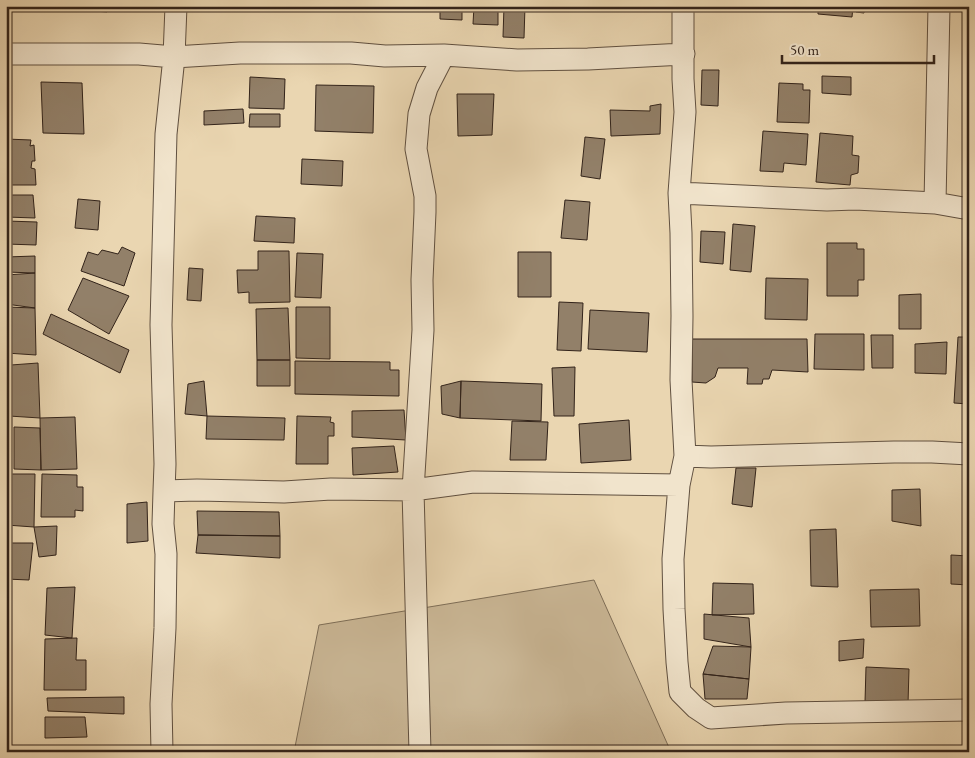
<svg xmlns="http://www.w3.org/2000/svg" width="975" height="758" font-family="'EB Garamond',serif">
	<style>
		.green { fill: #cbb897; stroke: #7e6e58 }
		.building { fill: #928069; stroke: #32231a }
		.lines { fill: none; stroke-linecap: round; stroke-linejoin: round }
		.minor-casing { stroke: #605040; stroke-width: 23 }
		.minor { stroke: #f1e4cc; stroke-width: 21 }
	</style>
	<rect width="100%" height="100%" fill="#ead6b1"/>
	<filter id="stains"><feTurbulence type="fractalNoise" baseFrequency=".004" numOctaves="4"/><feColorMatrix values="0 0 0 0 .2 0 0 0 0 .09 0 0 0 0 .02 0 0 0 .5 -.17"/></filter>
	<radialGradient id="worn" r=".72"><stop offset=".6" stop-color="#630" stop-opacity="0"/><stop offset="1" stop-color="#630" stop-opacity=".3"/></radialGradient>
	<path class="green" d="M594 580 671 752H294L319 625Z"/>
	<path class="building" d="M60 6H107V12L60 8Z
		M440 6H462V20L440 19Z
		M474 6H498V25L473 24Z
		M504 6H525L524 38 503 37Z
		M818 6H853L852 17 818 14Z
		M857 6H865L864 13 856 12Z
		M702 70H719L718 106 701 105Z
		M822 76 851 77V95L822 93Z
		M250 77 285 79 284 109 249 108Z
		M41 82 82 83 84 134 43 133Z
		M779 83 803 84V90H810L809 123 777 122Z
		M316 85 374 86 373 133 315 131Z
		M457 94H494L492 135 458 136Z
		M661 104 660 134 611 136 610 110 650 111V106Z
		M243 109 244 123 204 125V111Z
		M250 114H280V127H249Z
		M763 131 808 134 806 165 784 163 783 172 760 171Z
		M820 133 853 136 852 155 859 156 858 173 851 175 850 185 816 182Z
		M585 137 605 139 600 179 581 176Z
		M6 139 31 140 30 146 34 145 35 161H32L31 168 35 169 36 185H6Z
		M302 159 343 161 342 186 301 184Z
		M6 195H33L35 218 6 217Z
		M78 199 100 201 98 230 75 228Z
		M565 200 590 202 587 240 561 238Z
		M256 216 295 218 294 243 254 241Z
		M6 221 37 222 36 245 6 244Z
		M733 224 755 226 751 272 730 270Z
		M701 231 725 232 723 264 700 262Z
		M827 243H857V249H864V280H858V296H827Z
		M122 247 135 253 124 286 81 271 88 252 98 255 102 250 118 254Z
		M258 251H289L290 302 249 303V292L238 293 237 270H258Z
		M518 252H551V297H518Z
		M297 253 323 254 321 298 295 297Z
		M35 256V273L6 272V257Z
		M189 268 203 269 201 301 187 300Z
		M35 273V308L6 304V275Z
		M83 278 129 296 109 334 68 310Z
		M766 278 808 279 807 320 765 319Z
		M921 294V329H899V295Z
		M559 302 583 303 581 351 557 350Z
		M6 307 35 308 36 355 6 353Z
		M296 307H330V359L296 358Z
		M288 308 290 360H257L256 309Z
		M590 310 649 313 647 352 588 349Z
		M51 314 129 350 120 373 43 334Z
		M815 334H864V370L814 369Z
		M871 335H893V368H872Z
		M958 337H969V404L954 403Z
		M692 339H807L808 372 772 370 769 379H763L762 384H747L748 368H718L715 377 706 383 692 382Z
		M947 342 946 374 915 373V344Z
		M257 360H290V386H257Z
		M295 361 390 362V370H399V396L295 394Z
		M38 363 40 418 9 416 11 365Z
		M575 367 574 416H554L552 368Z
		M204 381 207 416 185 414 188 384Z
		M461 381 542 384 541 421 460 418Z
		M461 381 460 418 442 414 441 386Z
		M404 410 406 440 352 437V411Z
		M207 416 285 418 284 440 206 439Z
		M297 416 331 417 330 422 334 423V436H328V464H296Z
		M75 417 77 469 41 470 40 418Z
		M629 420 631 460 581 463 579 424Z
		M512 421 548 422 546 460H510Z
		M14 427 40 428 41 470 14 469Z
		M394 446 398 472 353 475 352 448Z
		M736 468H756L752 507 732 504Z
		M8 474H35L34 527 6 525V499Z
		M42 474 77 475V487H83V511L75 510V517H41Z
		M920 489 921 526 892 521V490Z
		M147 502 148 541 127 543V504Z
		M197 511 279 512 280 536 198 535Z
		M57 526 56 555 39 557 34 527Z
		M836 529 838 587 811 586 810 530Z
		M198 535 280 536V558L196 553Z
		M6 543H33L29 580 6 579Z
		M951 555 969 556V585L951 584Z
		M713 583 753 584 754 614 712 615Z
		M75 587 72 638 45 635 47 588Z
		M919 589 920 626 871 627 870 590Z
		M704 614 749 618 751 647 704 639Z
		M77 638 76 660H86V690H44L45 639Z
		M864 639 863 658 839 661V641Z
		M713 646 751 647 749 679 703 674Z
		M866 667 909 669 908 704 865 702Z
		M703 674 749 679 747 699H705Z
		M124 697V714L48 711 47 698Z
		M45 717H85L87 737 45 738Z"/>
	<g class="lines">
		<g class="minor-casing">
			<path id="minor" d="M176 6 174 57 166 134 161 325 165 464 164 491 197 490 284 492 331 489 413 490 473 482 679 485
				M683 6V79L685 112 679 193 827 200 855 199 935 203 969 209
				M6 54H139L174 57 240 53H351L385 56 444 55 517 60 588 59 684 54
				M679 193 681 233 682 316 681 380 685 456 679 485 673 559 674 609 677 662 680 692 696 708 711 718 786 713 969 710
				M935 203 939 6
				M685 456 711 457 894 452H932L969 454
				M162 752 161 704 165 628 166 554 163 524 164 491
				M420 752 413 490 423 330 422 280 425 212V196L416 149 419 114 427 88 444 55"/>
		</g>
		<use href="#minor" class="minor"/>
	</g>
	<rect width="975" height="758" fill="none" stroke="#ead6b1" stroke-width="25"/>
	<rect x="8" y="8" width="960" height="743" fill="none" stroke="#32231a" stroke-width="2.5"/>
	<rect x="12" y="12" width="950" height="733" fill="none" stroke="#32231a"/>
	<path d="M782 55v8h152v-8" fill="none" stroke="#32231a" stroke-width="2.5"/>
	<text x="790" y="55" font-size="15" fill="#32231a" stroke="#f1e4cc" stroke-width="4" paint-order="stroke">50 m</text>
	<rect width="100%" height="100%" filter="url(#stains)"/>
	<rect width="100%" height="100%" fill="url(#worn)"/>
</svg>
